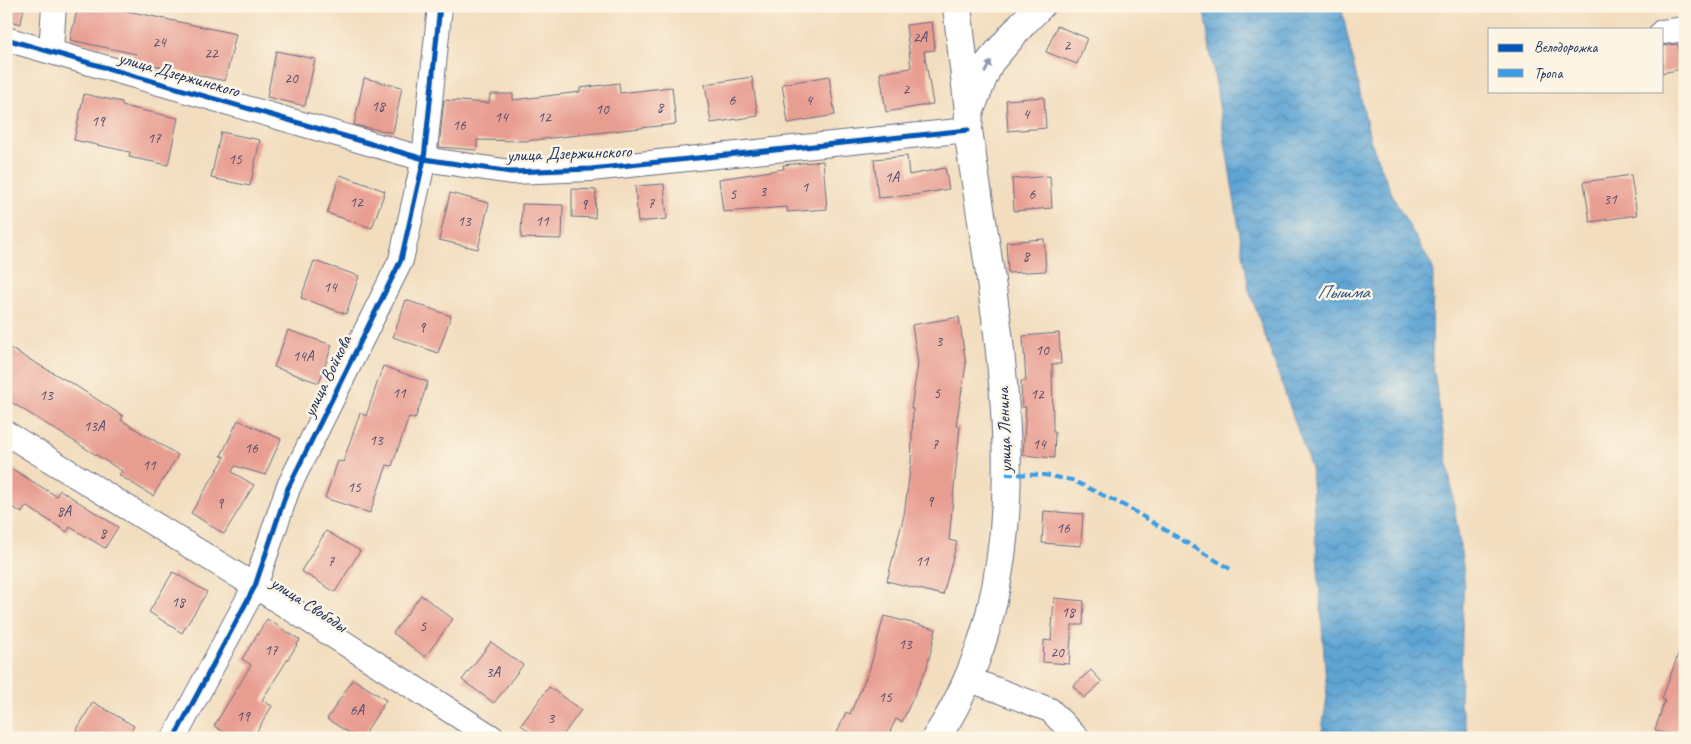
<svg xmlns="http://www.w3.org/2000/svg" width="1691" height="744" font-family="Caveat,sans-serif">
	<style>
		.water { fill: url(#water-waves); stroke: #3d6a99 }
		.building { fill: #e89d91 }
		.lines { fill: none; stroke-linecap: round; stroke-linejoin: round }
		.minor-casing { stroke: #666c80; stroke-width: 26 }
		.major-casing { stroke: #666c80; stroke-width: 30 }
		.minor { stroke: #fff; stroke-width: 24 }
		.major { stroke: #fff; stroke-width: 28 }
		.quiet { stroke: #3b9de6; stroke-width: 4; stroke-dasharray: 8 4; stroke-linecap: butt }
		.cycleway-casing { stroke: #fcf5e5; stroke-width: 8 }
		.cycleway { stroke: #0057b8; stroke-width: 5 }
		.oneway { fill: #8d97ae }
		.labels { text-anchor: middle; stroke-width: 5; stroke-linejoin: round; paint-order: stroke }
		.number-label { font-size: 15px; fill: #4e4a6b }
		.street-label { font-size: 18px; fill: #1b2f5e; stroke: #fcf5e5 }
		.water-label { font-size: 19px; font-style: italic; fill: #335887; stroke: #fcf5e5 }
	</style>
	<defs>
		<pattern id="water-waves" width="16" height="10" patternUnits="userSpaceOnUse" patternTransform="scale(1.25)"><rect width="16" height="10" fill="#5fa5d4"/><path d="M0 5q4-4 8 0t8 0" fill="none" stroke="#4e87af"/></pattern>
	</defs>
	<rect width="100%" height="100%" fill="#fcf5e5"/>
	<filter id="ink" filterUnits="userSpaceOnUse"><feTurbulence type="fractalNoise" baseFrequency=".02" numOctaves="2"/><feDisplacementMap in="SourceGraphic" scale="10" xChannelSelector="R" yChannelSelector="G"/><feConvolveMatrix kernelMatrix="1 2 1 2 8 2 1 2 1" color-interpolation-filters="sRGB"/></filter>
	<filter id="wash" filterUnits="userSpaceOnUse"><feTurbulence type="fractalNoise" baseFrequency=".0096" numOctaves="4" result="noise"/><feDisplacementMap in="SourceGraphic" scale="20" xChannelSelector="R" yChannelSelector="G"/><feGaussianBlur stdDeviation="1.12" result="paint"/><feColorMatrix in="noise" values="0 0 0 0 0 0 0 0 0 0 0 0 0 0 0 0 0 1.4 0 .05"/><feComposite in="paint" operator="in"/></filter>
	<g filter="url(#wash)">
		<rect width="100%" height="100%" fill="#f2ddbe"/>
		<path class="water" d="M1203 6H1341L1370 139 1394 199 1433 268 1432 359 1464 572 1460 704 1469 738H1321L1327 697 1311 468 1249 290Z"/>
		<g id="blocks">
			<path class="building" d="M6 6H24L21 24 6 20Z
				M78 6H118V9L236 34 225 81 134 61 136 54 70 40Z
				M932 22 935 50 924 51 933 104 886 112 880 73 911 68 906 25Z
				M1057 26 1087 38 1077 64 1046 52Z
				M1678 44 1682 69 1662 73V46Z
				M276 51 315 59 305 106 267 97Z
				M829 76 835 115 788 123 782 84Z
				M752 77 758 116 711 123 705 84Z
				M364 78 402 87 393 133 354 125Z
				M619 83 620 93 672 87 676 124 525 141 477 140V150L439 147 444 100 489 103 490 94H513V100L580 92V88Z
				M84 94 122 102V106L178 118 168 165 129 157 130 152 74 140Z
				M1044 97 1046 128 1008 131 1006 100Z
				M221 132 260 140 250 186 211 178Z
				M907 156 909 175 945 168 949 189 914 195 878 198 874 159Z
				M823 161 827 209 787 212V207L723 212 719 179 784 169 783 165Z
				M340 175 385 191 372 228 327 213Z
				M1631 175 1637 215 1590 222 1584 182Z
				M1050 176 1052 208 1014 211 1012 179Z
				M664 184 667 219 638 222 635 186Z
				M572 189 596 190 595 218 572 217Z
				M450 193 489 203 478 249 439 240Z
				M522 204 563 205 562 239 521 238Z
				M1044 239 1046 271 1008 273 1006 242Z
				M314 261 359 276 346 314 301 298Z
				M406 300 451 316 438 353 393 337Z
				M959 317 966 365 956 425 960 426 949 540 957 542 943 595 887 581 904 515 911 462 913 409 911 408 918 364 912 325Z
				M288 330 332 345 319 383 274 367Z
				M1059 333 1061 364H1052L1053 432H1055L1054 458 1023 455 1026 407H1022L1021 381H1026L1023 336Z
				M6 346 76 386 123 416 121 420 178 455 153 496 119 475 122 471 6 399Z
				M383 366 428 382 415 419 409 417 392 466 387 465 370 513 325 498 338 461 343 462 360 413 366 416Z
				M238 420 281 439 265 475 235 466 232 472 254 485 224 534 191 513 225 457 221 456Z
				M6 465 56 496 60 490 118 527 105 548 70 527 67 532 26 506 22 513 6 503Z
				M1044 511 1083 514 1081 546 1042 543Z
				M326 531 360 551 335 592 301 571Z
				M173 572 207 592 182 633 149 612Z
				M421 595 453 619 425 657 393 633Z
				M1054 598 1084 601 1083 625H1072L1069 664 1043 662 1044 640 1051 641Z
				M884 616 936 629 927 667 902 722 896 719 887 738H835L846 712 850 714 870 668Z
				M267 619 300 640 262 700 272 706 253 738H233L214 726 251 665 242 659Z
				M1683 641 1685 722 1679 738H1677L1655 730 1665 700 1662 699Z
				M491 642 523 665 494 703 462 680Z
				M1091 670 1102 682 1084 698 1073 686Z
				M353 679 386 700 362 738H357L327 719Z
				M549 687 581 710 561 738H538L521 725Z
				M93 702 134 726 127 738H72Z"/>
		</g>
	</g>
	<g filter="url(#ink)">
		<use href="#blocks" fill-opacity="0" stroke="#666c80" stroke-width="1"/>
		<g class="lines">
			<g class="minor-casing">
				<path id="minor" d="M1662 32 1685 29
					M6 39 424 159 511 172 591 169 968 130
					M51 51 54 6
					M6 433 255 586 493 738
					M968 679 1050 710 1077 738
					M174 738 255 586 288 488 401 260 424 159 440 6"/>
			</g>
			<g class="major-casing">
				<path id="major" d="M970 110 989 63 1023 23 1040 6
					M936 738C1053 561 996 325 968 130L969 112 957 6"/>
			</g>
			<use href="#minor" class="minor"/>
			<use href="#major" class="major"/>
			<path class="quiet" d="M1006 474 1044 475 1072 480 1127 507 1232 570"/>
			<g class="cycleway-casing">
				<path id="cycleway" d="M6 39 424 159 511 172 591 169 968 130
					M174 738 255 586 288 488 401 260 424 159 440 6"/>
			</g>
			<use href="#cycleway" class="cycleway"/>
		</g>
		<defs><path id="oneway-solid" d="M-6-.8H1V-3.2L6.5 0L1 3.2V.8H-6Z" transform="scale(1.25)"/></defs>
		<use class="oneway" href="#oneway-solid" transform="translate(988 67) rotate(-63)"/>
	</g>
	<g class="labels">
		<g class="number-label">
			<text x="920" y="42">2А</text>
			<text x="159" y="47">24</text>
			<text x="1067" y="50">2</text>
			<text x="211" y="58">22</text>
			<text x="291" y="83">20</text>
			<text x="906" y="94">2</text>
			<text x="732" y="105">6</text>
			<text x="809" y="105">4</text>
			<text x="378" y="111">18</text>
			<text x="660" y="112">8</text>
			<text x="602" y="114">10</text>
			<text x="1026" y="119">4</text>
			<text x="501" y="122">14</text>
			<text x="544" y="122">12</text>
			<text x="98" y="126">19</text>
			<text x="459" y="130">16</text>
			<text x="154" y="143">17</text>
			<text x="235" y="164">15</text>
			<text x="892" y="182">1А</text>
			<text x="805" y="192">1</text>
			<text x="763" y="196">3</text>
			<text x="733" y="199">5</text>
			<text x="1032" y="199">6</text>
			<text x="1610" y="204">31</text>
			<text x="356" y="207">12</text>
			<text x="651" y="208">7</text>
			<text x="584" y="209">9</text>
			<text x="464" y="226">13</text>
			<text x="542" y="226">11</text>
			<text x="1026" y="261">8</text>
			<text x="330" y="292">14</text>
			<text x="422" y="332">9</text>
			<text x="939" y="346">3</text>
			<text x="1042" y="355">10</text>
			<text x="303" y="361">14А</text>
			<text x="399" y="398">11</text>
			<text x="937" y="398">5</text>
			<text x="1037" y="399">12</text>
			<text x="46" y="400">13</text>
			<text x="94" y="431">13А</text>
			<text x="376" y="445">13</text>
			<text x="935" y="449">7</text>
			<text x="1039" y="449">14</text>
			<text x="251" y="453">16</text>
			<text x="149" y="470">11</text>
			<text x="354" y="492">15</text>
			<text x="930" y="506">9</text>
			<text x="220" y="508">9</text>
			<text x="64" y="516">8А</text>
			<text x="1063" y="533">16</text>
			<text x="103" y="538">8</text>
			<text x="331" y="566">7</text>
			<text x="922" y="566">11</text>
			<text x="178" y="607">18</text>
			<text x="1068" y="617">18</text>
			<text x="423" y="631">5</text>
			<text x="905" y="649">13</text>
			<text x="271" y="655">17</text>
			<text x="1057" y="657">20</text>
			<text x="493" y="677">3А</text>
			<text x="885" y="702">15</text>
			<text x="357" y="715">6А</text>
			<text x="243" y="721">19</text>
			<text x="551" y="723">3</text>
		</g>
		<g class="street-label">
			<text transform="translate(179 74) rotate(16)" y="6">улица Дзержинского</text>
			<text transform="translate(569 153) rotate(-2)" y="6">улица Дзержинского</text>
			<text transform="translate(327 376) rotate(-64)" y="6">улица Войкова</text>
			<text transform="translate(1004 430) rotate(-92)" y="6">улица Ленина</text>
			<text transform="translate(309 604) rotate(33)" y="6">улица Свободы</text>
		</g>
		<g class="water-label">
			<text x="1343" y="298">Пышма</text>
		</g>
	</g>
	<rect width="1691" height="744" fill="none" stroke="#fcf5e5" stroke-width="25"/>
	<rect x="1488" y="28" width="175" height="65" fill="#fcf5e5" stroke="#a2a6af"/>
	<rect x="1498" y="44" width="25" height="8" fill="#0057b8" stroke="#a2a6af"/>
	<text x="1534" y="52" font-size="15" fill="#1b2f5e">Велодорожка</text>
	<rect x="1498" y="69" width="25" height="8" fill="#3b9de6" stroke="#a2a6af"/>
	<text x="1534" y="78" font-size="15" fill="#1b2f5e">Тропа</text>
</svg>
